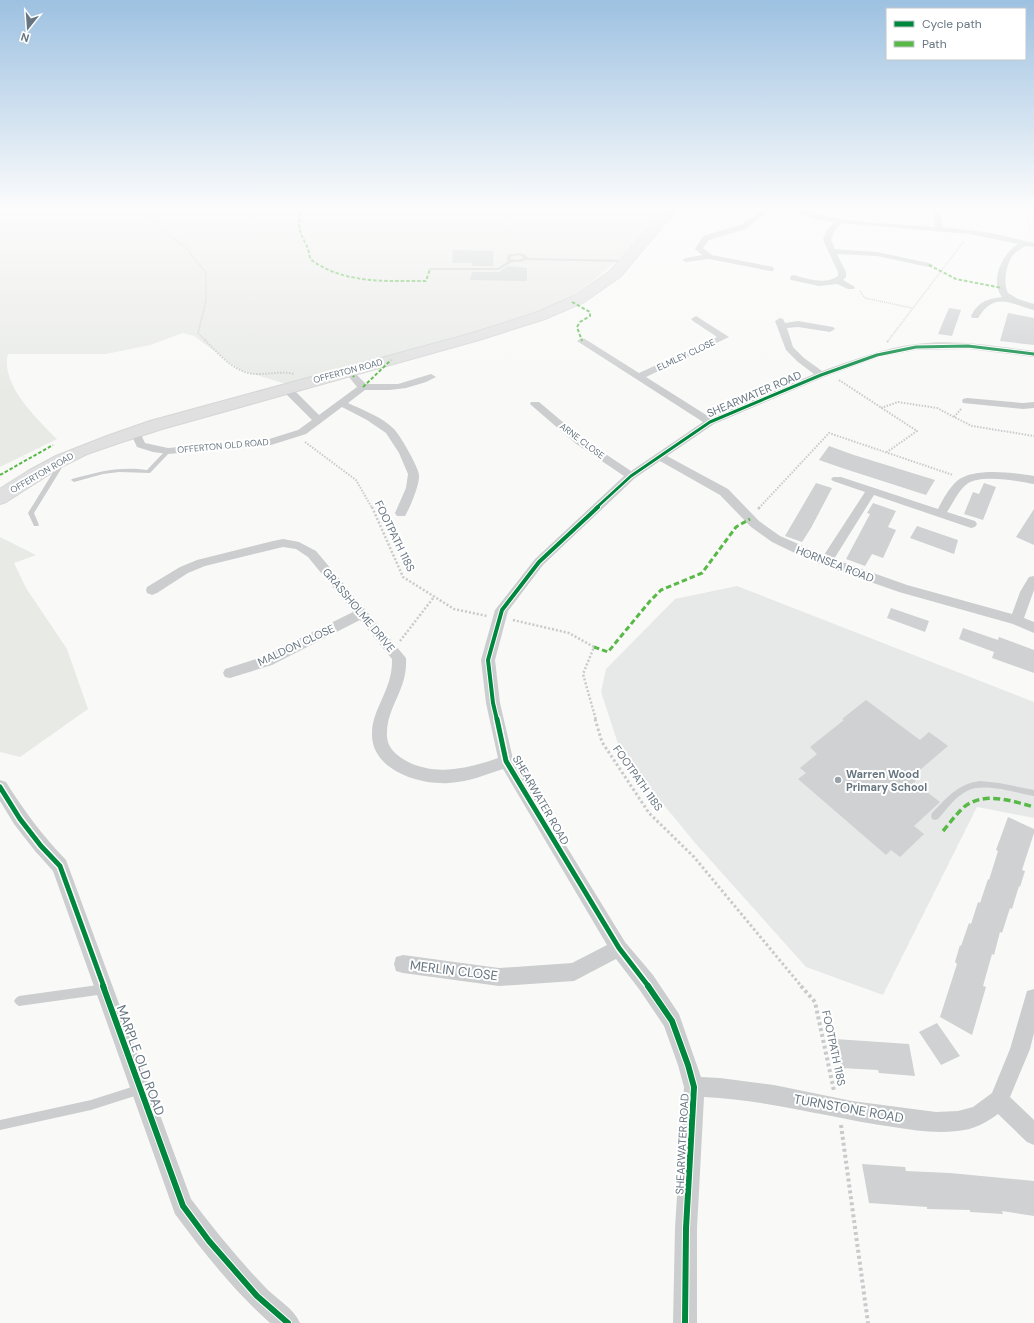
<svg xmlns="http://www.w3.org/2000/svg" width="1034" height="1323" font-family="'DM Sans',sans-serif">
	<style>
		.built { fill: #e7e9e8 }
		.green { fill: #e8eae6 }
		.building { fill: #cfd1d2 }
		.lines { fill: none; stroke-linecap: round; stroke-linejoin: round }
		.primary-casing { stroke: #d5d6d6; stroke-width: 2 }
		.path-far4 { stroke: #c9cacb; stroke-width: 1.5; stroke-dasharray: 1 1; stroke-linecap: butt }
		.path-far3 { stroke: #c9cacb; stroke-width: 2; stroke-dasharray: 1.5 1.5; stroke-linecap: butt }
		.path-far2 { stroke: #c9cacb; stroke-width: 2.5; stroke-dasharray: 2 2; stroke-linecap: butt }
		.path-far1 { stroke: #c9cacb; stroke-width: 3; stroke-dasharray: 2.5 2.5; stroke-linecap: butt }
		.path { stroke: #c9cacb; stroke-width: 4; stroke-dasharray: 3 3; stroke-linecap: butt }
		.lane { fill: #cbcdce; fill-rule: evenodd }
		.street { fill: #cbcdce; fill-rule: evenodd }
		.primary { fill: #e0e0e1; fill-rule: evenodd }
		.quiet-far2 { stroke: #58b947; stroke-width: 2; stroke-dasharray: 3.5 2; stroke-linecap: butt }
		.quiet-far1 { stroke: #58b947; stroke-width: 3; stroke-dasharray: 5.5 3; stroke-linecap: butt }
		.quiet { stroke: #58b947; stroke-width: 3.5; stroke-dasharray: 7 3.5; stroke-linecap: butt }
		.cycleway-far3-casing { stroke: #fff; stroke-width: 5 }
		.cycleway-far2-casing { stroke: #fff; stroke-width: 6 }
		.cycleway-far1-casing { stroke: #fff; stroke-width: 8 }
		.cycleway-casing { stroke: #fff; stroke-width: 8 }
		.cycleway-far3 { stroke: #00873e; stroke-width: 3 }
		.cycleway-far2 { stroke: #00873e; stroke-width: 4 }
		.cycleway-far1 { stroke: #00873e; stroke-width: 5 }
		.cycleway { stroke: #00873e; stroke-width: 6 }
		.poi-dot { fill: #99a3aa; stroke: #fff; stroke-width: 1.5 }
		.labels { text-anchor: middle; stroke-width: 4; stroke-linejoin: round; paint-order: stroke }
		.far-street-label { font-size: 9px; fill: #667580; stroke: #fff }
		.street-label { font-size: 11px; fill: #667580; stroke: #fff }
		.poi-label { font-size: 11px; font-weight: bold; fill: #667580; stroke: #fff; text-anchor: start }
		.near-street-label { font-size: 13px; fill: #667580; stroke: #fff }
	</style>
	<rect width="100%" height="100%" fill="#f9f9f8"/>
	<path class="built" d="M737 586 1034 702V818L977 807 883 995 806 967 696 844 621 753 601 692 606 669 675 599Z"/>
	<path class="green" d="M0 208H663L621 257 594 280 568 299 534 315 410 351 286 384 240 370 194 336 183 333 150 345 106 354H8C0 385 38 420 57 439L0 467Z
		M0 537 36 555 14 563 26 588 67 649 88 709 20 757 0 752Z"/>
	<path class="building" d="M453 250 494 251 493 266H498H472L473 263H452Z
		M508 266 527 268V281L470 280 472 272H499Z
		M949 308 961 310 952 336 938 334Z
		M1008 313 1034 318V345L1000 341Z
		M829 446 854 455 935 480 926 495 845 469 819 460Z
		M816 483 832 488 811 528 802 542 785 536Z
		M984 483 996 487 983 520 964 514 973 492 979 494Z
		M873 503 896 511 888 527 896 530 883 558 872 554 865 566 846 559 870 514 867 513Z
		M1034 509V545L1016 537Z
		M917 526 958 540 954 554 910 538Z
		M891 608 929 621 925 632 887 618Z
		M963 628 998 640 999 637 1034 650V673L992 658 994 652 959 639Z
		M866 700 920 740 929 732 948 746 914 775 919 778 914 782 940 802 914 826 924 834 900 857 891 850 886 855 798 779 806 773 800 768 817 754 810 747 844 720 842 719Z
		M1008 817 1034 829V833L1022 870 1025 871 1020 887 1019 886 1012 909 1010 908 1002 933 1000 932 994 955 992 954 983 986 986 987 972 1035 940 1017 957 964 955 962 960 945 961 946 969 923 971 924 978 902 980 903 988 879 989 880 998 851 996 850Z
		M937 1023 960 1056 941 1065 919 1032Z
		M835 1039 909 1044 915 1076 879 1073 878 1070 840 1068Z
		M862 1164 905 1167 906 1171 950 1173 1034 1181V1216L1002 1211 1003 1214 970 1212V1210L927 1209V1207L869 1203Z"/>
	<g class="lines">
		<g class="primary-casing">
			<path id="primary" d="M666 208H678L620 277 584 302 545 319 479 340 162 429 119 443 87 454 59 468 6 502 0 504V489L28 471 56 456 107 436 150 421 469 334 535 313 574 296 610 271Z"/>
		</g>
		<path class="path-far4" d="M142 208 161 228 186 248 206 273V301L198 333 206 341
			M1025 208 1031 234
			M1026 208 1034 210
			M860 291 865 298 912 308
			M888 341 964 241"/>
		<path class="path-far3" d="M205 340C219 354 236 375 258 374 271 374 282 371 295 374
			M887 342 889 340
			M839 380 917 431 887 452
			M881 408 898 402 937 408 954 417
			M961 409 954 417 972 426 1034 436
			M305 442 356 480 372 508
			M759 508 829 433 953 475"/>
		<path class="path-far2" d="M372 507 403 577 454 609 487 616
			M758 509 760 507
			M513 620 569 633 594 647 583 674 596 720
			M400 641 434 597"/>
		<path class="path-far1" d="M595 719 602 742 649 813 694 857 802 987"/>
		<path class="path" d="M801 986 815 1002 834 1091
			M841 1125 868 1323"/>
		<path class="lane" d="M519 253 526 255 528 258 627 260 629 261 627 262 527 260 520 262H512L499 270H430L428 269 430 268H498L508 261 507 260V255ZM519 255 523 257 524 258 518 260 511 259 510 257Z
			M168 449 170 450V452L150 473 119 472 103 474 74 482 71 480 72 479C98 472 119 466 147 470L166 450Z
			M63 459 66 461 34 513 39 525 38 526H34L28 513 60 461Z
			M980 781 999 783 1034 790V796C1016 793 984 782 967 791 955 797 947 809 938 819L935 820 932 819 931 816 932 813C947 798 957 784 980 781Z
			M105 984 108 986 110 989 108 992 105 994 19 1006 16 1004 14 1001 16 998 19 996Z
			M141 1084 145 1085 146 1089 145 1093 141 1094 91 1110 0 1130V1120L91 1100Z"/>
		<path class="street" d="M765 208H773L746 229 709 240 703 248 712 255 773 267 774 269 773 271H770L709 259 686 262 682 260 686 258 702 255 695 249 703 236 740 225Z
			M786 208C800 207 821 216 837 218 869 224 903 224 935 227L932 208H939L943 227 991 233 1034 243V247L1026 246C1022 248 1017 251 1013 255 1006 264 1003 284 1008 293L1018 299 1034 304V310C1010 304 995 291 978 318H972L971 316C978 302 987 299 1002 297 989 280 1003 253 1018 244L970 234 841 223 834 232 831 240 835 249 877 252 929 263 933 265 929 267 877 256 837 254 846 272V277L843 280 855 287 854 289H848L837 284 819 286 791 280 790 278 791 276 794 275C808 279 825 285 838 276V272L823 240 826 232 834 222 814 219Z
			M696 316 729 337 646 377 711 418 814 374 798 362 786 350 775 321 780 318 783 319 785 323 798 321 833 327 835 329 830 332 798 327 787 328 793 347 804 358 822 371C853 360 883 348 916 344 955 339 995 346 1034 351V357L968 349 916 350 879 357 824 377 714 424 667 456 728 489 759 521 780 536 824 555 865 492 833 481 831 479 833 477H841L938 509C943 499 949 488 957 481 974 467 1014 473 1034 476V484C1018 481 981 474 967 484 958 491 953 503 947 512L975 521 977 524 975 527 971 528 874 495 834 559 907 585 1012 614 1020 592 1029 577 1034 576V590L1024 618 1034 622V633L1013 624 899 592 822 565 801 556 772 542 751 527 720 495 660 461 635 478 543 565 508 611 495 660 500 703 513 759 625 942 653 975 679 1014 701 1077 720 1078 774 1085 852 1101 936 1112 958 1111 973 1107 992 1093 1010 1049 1025 998 1027 991 1034 989V1033L1030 1049 1010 1097 1034 1120V1145L1027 1142 998 1114C986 1123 973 1130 957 1131 935 1134 914 1130 893 1127 830 1118 768 1100 704 1097L697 1228V1323H673L675 1228 684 1087 678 1065 664 1026 639 989 616 959 574 981 499 986 403 973 396 971 394 964 396 957 403 955 499 968 572 963 607 945 503 769C485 775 468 782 449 783 419 785 370 770 372 732 373 707 393 689 392 659L360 620 272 665 230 678 225 677 223 673 225 669 262 657 353 612 308 557 296 549 283 547 205 566 188 573 157 593 152 595 147 593 146 590 147 587 180 567 197 560 273 541 283 539 299 542 316 551 406 658C408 689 388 705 387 732 386 744 392 752 403 759 432 777 467 769 498 758L486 703 481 660 495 610 535 559 624 476 575 443 530 404 531 402H539L583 439 631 471 703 422 577 341 582 338 585 339 639 373 717 337 693 321 691 319Z
			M354 374 357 375 366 384H398L431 374 436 377 426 382 406 388 389 390H365L348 403C363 410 382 417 394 429 400 435 419 468 419 475 420 484 410 508 405 516H397L395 513 406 488 408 474 399 453 386 433 367 420 342 407 306 434 271 445 168 454 153 452 137 447 130 432 135 429 139 430 145 443 168 448 266 440 298 430 312 420 282 390 281 388 282 386H290L319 415 357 387 349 377Z
			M967 398 1023 403 1034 402V408L1023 409 963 403 962 401 963 399Z
			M0 780 6 782C24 811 43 836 66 860L191 1199C214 1229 238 1259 264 1286 276 1299 293 1307 300 1323H270C234 1291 204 1253 175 1214L53 871 35 851 14 824 0 801Z"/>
		<use href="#primary" class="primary"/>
		<path class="quiet-far2" d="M303 208C292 236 308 236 310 259 343 284 386 281 426 281L430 269
			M929 265 956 279 1002 288
			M572 302 590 312V316L580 322 577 327 582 341
			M350 371 354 377
			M363 387 391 360
			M0 475 53 445"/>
		<path class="quiet-far1" d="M594 647 608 652 650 601 661 590 702 573 736 527 750 519"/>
		<path class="quiet" d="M943 831C950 823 956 814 964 807 984 791 1012 801 1034 807"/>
		<g class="cycleway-far3-casing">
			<path id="cycleway-far3" d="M596 508 631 476 710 422 821 375 877 355 916 347 968 346 1034 354"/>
		</g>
		<g class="cycleway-far2-casing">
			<path id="cycleway-far2" d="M497 720 493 703 488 660 502 610 539 562 598 507"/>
		</g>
		<g class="cycleway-far1-casing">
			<path id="cycleway-far1" d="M497 719 506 761 619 948 649 987
				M0 787 20 819 41 846 60 866 104 987"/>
		</g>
		<g class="cycleway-casing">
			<path id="cycleway" d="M103 986 183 1206 209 1241 257 1296 288 1323
				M648 986 672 1021 688 1065 694 1087 686 1228 685 1323"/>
		</g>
		<use href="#cycleway-far3" class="cycleway-far3"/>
		<use href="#cycleway-far2" class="cycleway-far2"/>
		<use href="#cycleway-far1" class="cycleway-far1"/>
		<use href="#cycleway" class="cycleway"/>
	</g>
	<linearGradient id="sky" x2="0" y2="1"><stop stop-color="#9dc1e1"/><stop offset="0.53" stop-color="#fcfcfc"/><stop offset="1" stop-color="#fcfcfc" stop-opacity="0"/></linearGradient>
	<rect width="1034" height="393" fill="url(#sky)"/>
	<circle class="poi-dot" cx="838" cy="780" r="4"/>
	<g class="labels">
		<g class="far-street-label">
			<text transform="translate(686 355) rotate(-25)" y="3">ELMLEY CLOSE</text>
			<text transform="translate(348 371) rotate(-15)" y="3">OFFERTON ROAD</text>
			<text transform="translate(582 441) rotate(37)" y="3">ARNE CLOSE</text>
			<text transform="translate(223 446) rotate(-5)" y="3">OFFERTON OLD ROAD</text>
			<text transform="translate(42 473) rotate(-30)" y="3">OFFERTON ROAD</text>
		</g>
		<g class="street-label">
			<text transform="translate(754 394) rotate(-23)" y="4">SHEARWATER ROAD</text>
			<text transform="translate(395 536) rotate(64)" y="4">FOOTPATH 118S</text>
			<text transform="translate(835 564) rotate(21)" y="4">HORNSEA ROAD</text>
			<text transform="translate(359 610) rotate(50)" y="4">GRASSHOLME DRIVE</text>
			<text transform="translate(296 645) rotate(-25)" y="4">MALDON CLOSE</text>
			<text transform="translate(638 778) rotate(55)" y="4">FOOTPATH 118S</text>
			<text transform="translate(541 800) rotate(60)" y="4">SHEARWATER ROAD</text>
			<text transform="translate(834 1048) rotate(78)" y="4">FOOTPATH 118S</text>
			<text transform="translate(682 1144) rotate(-87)" y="4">SHEARWATER ROAD</text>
		</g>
		<g class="poi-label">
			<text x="846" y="778">Warren Wood<tspan x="846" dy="13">Primary School</tspan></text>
		</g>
		<g class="near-street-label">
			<text transform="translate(454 970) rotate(7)" y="5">MERLIN CLOSE</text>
			<text transform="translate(141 1060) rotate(70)" y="5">MARPLE OLD ROAD</text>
			<text transform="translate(849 1108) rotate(10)" y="5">TURNSTONE ROAD</text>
		</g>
	</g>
	<rect x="886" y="8" width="140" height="52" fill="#ffffff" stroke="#c2c8cc"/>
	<rect x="894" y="21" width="20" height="6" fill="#00873e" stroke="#c2c8cc"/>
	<text x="922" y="28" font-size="12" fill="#667580">Cycle path</text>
	<rect x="894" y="41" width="20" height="6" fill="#58b947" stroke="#c2c8cc"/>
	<text x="922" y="48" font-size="12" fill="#667580">Path</text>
	<g transform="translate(28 28) rotate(197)" stroke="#ffffff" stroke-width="3" paint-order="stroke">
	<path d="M0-3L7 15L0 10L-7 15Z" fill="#667580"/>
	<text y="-6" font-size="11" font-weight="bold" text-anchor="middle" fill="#667580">N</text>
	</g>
</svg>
